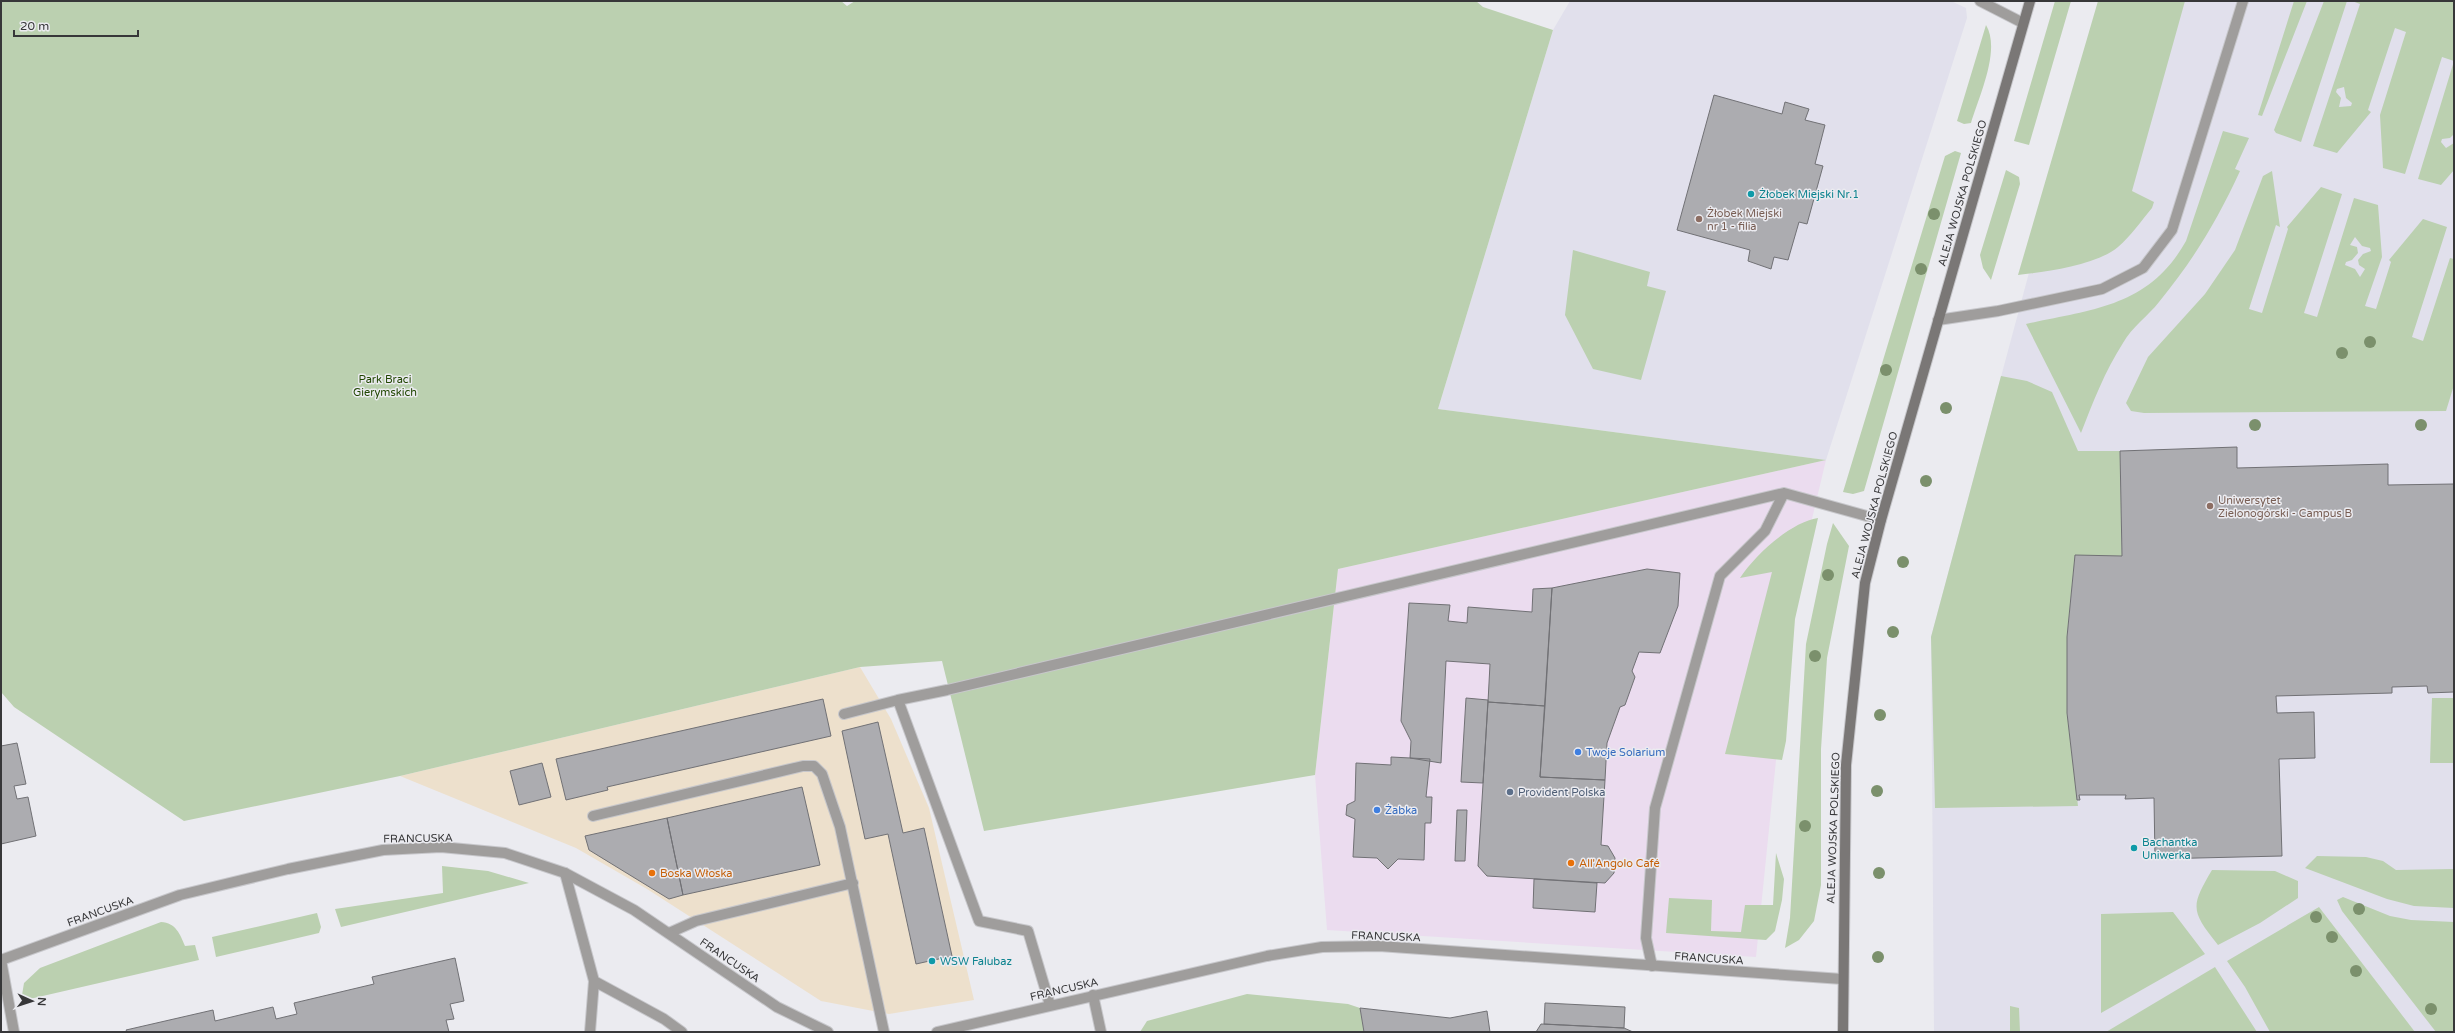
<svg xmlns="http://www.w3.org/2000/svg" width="2455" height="1033" font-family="'Varela Round',sans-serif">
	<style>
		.commercial { fill: #ebdcef }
		.industrial { fill: #ede0cc }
		.built { fill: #e1e0ec }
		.green { fill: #bbd0b0; fill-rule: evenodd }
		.building { fill: #acacb0; stroke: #717175 }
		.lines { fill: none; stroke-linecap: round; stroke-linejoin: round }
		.service-casing { stroke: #c7c7cb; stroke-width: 12 }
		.minor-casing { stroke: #c7c7cb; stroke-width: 12 }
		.secondary-casing { stroke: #c7c7cb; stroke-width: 12 }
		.service { stroke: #9f9d9c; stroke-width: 10 }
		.minor { stroke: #9f9d9c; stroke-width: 10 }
		.secondary { stroke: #7a7776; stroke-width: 10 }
		.tree { fill: #7b906c }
		.culture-dot { fill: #0f9aa8; stroke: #ebebf0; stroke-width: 1.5 }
		.education-dot { fill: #8d6e63; stroke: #ebebf0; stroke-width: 1.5 }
		.shop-dot { fill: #3f7fe0; stroke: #ebebf0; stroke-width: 1.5 }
		.service-dot { fill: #5c6f8a; stroke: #ebebf0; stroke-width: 1.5 }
		.food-dot { fill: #e8710a; stroke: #ebebf0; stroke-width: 1.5 }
		.labels { text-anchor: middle; stroke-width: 3; stroke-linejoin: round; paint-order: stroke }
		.street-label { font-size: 11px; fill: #373739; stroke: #ebebf0 }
		.culture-label { font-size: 11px; fill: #0d838f; stroke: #ebebf0; text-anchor: start }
		.education-label { font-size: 11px; fill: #785e54; stroke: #ebebf0; text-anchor: start }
		.park-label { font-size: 11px; fill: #204600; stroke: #ebebf0 }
		.shop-label { font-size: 11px; fill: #366cbe; stroke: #ebebf0; text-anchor: start }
		.service-label { font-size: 11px; fill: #4e5e75; stroke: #ebebf0; text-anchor: start }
		.food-label { font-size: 11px; fill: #c56008; stroke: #ebebf0; text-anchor: start }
	</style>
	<rect width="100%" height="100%" fill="#ebebf0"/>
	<path class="commercial" d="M1826 460 1792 603 1756 957 1327 930 1315 775 1338 569Z"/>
	<path class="industrial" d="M860 667 891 719 929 808 974 1000 889 1014 821 1001 647 889 576 848 400 776Z"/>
	<path class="built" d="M1570 1H1951L1966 8 1967 18 1826 460 1438 409 1553 30Z
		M2108 1H2454V1032H1934L1931 637 2030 269Z"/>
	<path class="green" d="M1 1H841L847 6 855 1H1476L1483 7 1553 30 1438 409 1826 460 1338 569 1315 775 984 831 942 661 860 667 400 776 184 821 14 707 1 692Z
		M2055 1H2071L2029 145 2014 141Z
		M2098 1H2185L2132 191 2154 202 2152 208C2141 221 2131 236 2118 247 2097 265 2045 272 2018 275Z
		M2294 1H2307L2262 116 2258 115Z
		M2324 1H2347L2301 142 2276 133 2274 130Z
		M2352 1H2454V134L2450 138 2442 139 2441 142 2446 148 2454 143V170L2441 185 2418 179 2454 61 2442 57 2405 174 2383 168 2380 115 2406 32 2395 28 2368 110 2371 112 2337 153 2313 146 2360 4ZM2344 87 2346 98 2352 103 2351 106 2339 107 2341 98 2336 92 2337 89Z
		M1986 25C2001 50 1979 96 1971 123L1964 124 1957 121Z
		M2223 131 2249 138 2235 169 2240 171C2217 221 2194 259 2159 302 2148 316 2132 327 2123 343 2105 371 2093 402 2081 433L2026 324C2093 309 2149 307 2186 241Z
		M1955 151 1961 153 1864 491 1853 494 1843 492 1945 156Z
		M2006 170 2019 177 2020 184 1991 280 1983 268 1980 255Z
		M2272 171 2280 227 2276 225 2249 309 2262 313 2288 229 2287 227 2321 187 2342 194 2304 313 2317 317 2354 198 2378 205 2382 257 2365 306 2376 309 2391 262 2389 260 2423 219 2447 227 2412 337 2423 341 2450 258 2454 259V385L2446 411 2144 413 2131 411 2126 403 2148 357 2205 294 2235 250 2263 176ZM2355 237 2362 246 2370 248 2371 251 2363 254 2358 260 2359 265 2365 269 2360 277 2355 269 2345 265 2346 262 2352 260 2358 253 2357 247 2350 245Z
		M1573 250 1650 272 1647 286 1666 291 1641 380 1593 369 1565 315Z
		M2001 376 2027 381 2052 392 2078 451H2120L2122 556H2075L2067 637V713L2078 806 1935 808 1931 637Z
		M1818 518 1795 619 1786 741 1782 760 1725 754 1772 572 1740 578C1755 555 1791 522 1818 518Z
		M1833 523 1849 546 1827 658 1821 749V885L1814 921 1799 940 1785 948 1790 918 1806 644 1827 544Z
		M2432 698H2454V763H2430Z
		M1776 853 1784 879 1782 900 1775 931 1766 940 1666 933 1669 898 1712 900 1711 931 1741 932 1745 905H1773Z
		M2317 856 2366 857 2383 861 2396 870 2454 869V908L2414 906 2387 899 2305 868Z
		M442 866 488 871 529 883 341 927 335 909 443 893Z
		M2212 870 2275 871 2298 881V898L2260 923 2218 945C2191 911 2190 907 2212 870Z
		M2343 897 2390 916 2411 920 2454 922V1032H2436L2342 911 2337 900Z
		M2319 907 2415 1032H2270L2245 987 2227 961Z
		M2173 912 2205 954 2101 1013V914Z
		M317 913 321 927 319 933 216 957 212 937Z
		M161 922C176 923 180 934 185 946L195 945 199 960 21 1001 24 983 40 968Z
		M2215 967 2257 1032H2106Z
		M1247 994 1348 1004 1360 1008 1364 1032H1140L1147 1021Z
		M2010 1006 2019 1008 2020 1032H2010Z"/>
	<path class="building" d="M1714 95 1782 114 1785 102 1809 109 1805 120 1825 125 1815 164 1823 166 1807 224 1799 222 1788 260 1774 257 1771 269 1748 261 1750 250 1677 230Z
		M2237 447V468L2388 464V485L2454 484V692L2428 693 2427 686 2392 687V693L2276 696 2277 713 2314 712 2315 758 2279 759 2282 856 2155 859 2154 798 2125 799 2126 795H2079L2080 800H2077L2067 713V637L2075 555 2122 556 2120 451Z
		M1647 569 1680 573 1678 606 1660 653 1639 652 1632 671 1635 677 1625 705 1620 707 1607 743 1605 780 1540 777 1552 588Z
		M1552 588 1545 706 1488 702 1490 664 1446 661 1441 763 1410 758 1411 741 1401 721 1409 603 1450 605 1448 621 1467 623 1468 607 1532 612 1533 589Z
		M1466 698 1488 700 1483 783 1461 782Z
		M823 699 831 736 607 787 608 790 566 800 556 759Z
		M1488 702 1545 706 1540 777 1605 780 1601 845 1608 846 1615 858 1614 873 1605 883 1487 876 1478 866Z
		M878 722 903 833 924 828 952 956 916 964 888 834 865 839 842 731Z
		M17 743 26 784 14 786 17 799 28 797 36 836 1 844V746Z
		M1391 757 1430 759 1426 797H1432L1431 823H1425L1424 860 1398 859 1388 869 1377 858 1353 857 1355 819 1346 815 1347 805 1355 801 1356 763 1391 765Z
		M542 763 551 797 519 805 510 771Z
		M802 787 820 865 683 895 667 818Z
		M1457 810H1467L1465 861H1455Z
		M667 818 683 895 669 899 589 850 585 836Z
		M1534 879 1597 883 1595 912 1533 908Z
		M455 958 464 1001 450 1004 454 1019 446 1020 449 1032H127L126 1030 213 1010 215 1021 273 1007 276 1019 297 1014 294 1003 374 984 372 977Z
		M1545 1003 1625 1007 1624 1028 1544 1024Z
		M1360 1008 1450 1018 1487 1011 1490 1032H1364Z
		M1541 1024 1624 1028 1633 1032H1536Z"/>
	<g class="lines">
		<g class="service-casing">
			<path id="service" d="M1980 1 2023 23
				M1938 320 1998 311 2102 289 2143 268 2172 230 2243 1
				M844 714 898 700
				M593 816 803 766H814L822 774 840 827 884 1032
				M565 873 594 981 590 1032
				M669 933 696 921 853 883
				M1 960 14 1032
				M1652 966 1646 938 1655 808 1720 576 1765 531 1784 493 1881 520
				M594 981 664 1019 682 1032
				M1093 995 1101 1032
				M1050 1005 1028 931 979 921 898 700 947 690 1784 493"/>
		</g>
		<g class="minor-casing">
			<path id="minor" d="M1 960 180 895 288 869 383 850 441 847 505 853 565 873 634 910 777 1007 828 1032
				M937 1032 1267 956 1322 947 1379 946 1842 979"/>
		</g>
		<g class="secondary-casing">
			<path id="secondary" d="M1843 1032 1846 765 1865 583 1881 520 2030 1"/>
		</g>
		<use href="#service" class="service"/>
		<use href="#minor" class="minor"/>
		<use href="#secondary" class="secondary"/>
	</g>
	<g class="tree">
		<circle cx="1934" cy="214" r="6"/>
		<circle cx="1921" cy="269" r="6"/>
		<circle cx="2370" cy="342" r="6"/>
		<circle cx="2342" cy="353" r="6"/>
		<circle cx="1886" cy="370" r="6"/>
		<circle cx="1946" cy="408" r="6"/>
		<circle cx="2255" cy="425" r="6"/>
		<circle cx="2421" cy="425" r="6"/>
		<circle cx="1926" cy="481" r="6"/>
		<circle cx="1903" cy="562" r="6"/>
		<circle cx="1828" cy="575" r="6"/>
		<circle cx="1893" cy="632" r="6"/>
		<circle cx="1815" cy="656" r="6"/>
		<circle cx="1880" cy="715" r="6"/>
		<circle cx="1877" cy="791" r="6"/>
		<circle cx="1805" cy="826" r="6"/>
		<circle cx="1879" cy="873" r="6"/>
		<circle cx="2359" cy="909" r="6"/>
		<circle cx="2316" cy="917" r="6"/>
		<circle cx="2332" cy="937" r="6"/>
		<circle cx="1878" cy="957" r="6"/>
		<circle cx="2356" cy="971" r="6"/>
		<circle cx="2431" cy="1009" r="6"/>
	</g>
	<g class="culture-dot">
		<circle cx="1751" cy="194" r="4"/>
		<circle cx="2134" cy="848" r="4"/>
		<circle cx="932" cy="961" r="4"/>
	</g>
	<g class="education-dot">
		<circle cx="1699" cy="219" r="4"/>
		<circle cx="2210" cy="506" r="4"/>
	</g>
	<g class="shop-dot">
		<circle cx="1578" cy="752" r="4"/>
		<circle cx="1377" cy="810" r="4"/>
	</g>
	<circle class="service-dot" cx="1510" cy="792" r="4"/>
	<g class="food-dot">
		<circle cx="1571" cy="863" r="4"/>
		<circle cx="652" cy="873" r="4"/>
	</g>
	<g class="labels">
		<g class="street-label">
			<text transform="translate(1962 193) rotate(-74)" y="4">ALEJA WOJSKA POLSKIEGO</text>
			<text transform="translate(1874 505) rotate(-75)" y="4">ALEJA WOJSKA POLSKIEGO</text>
			<text transform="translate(1833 828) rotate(-88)" y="4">ALEJA WOJSKA POLSKIEGO</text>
			<text transform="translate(418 838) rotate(-1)" y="4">FRANCUSKA</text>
			<text transform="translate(100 911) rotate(-20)" y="4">FRANCUSKA</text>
			<text transform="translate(1386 936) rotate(2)" y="4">FRANCUSKA</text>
			<text transform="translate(1709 958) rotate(4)" y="4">FRANCUSKA</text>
			<text transform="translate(730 960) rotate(34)" y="4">FRANCUSKA</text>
			<text transform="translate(1064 989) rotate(-13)" y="4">FRANCUSKA</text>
		</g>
		<g class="culture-label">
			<text x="1759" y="198">Żłobek Miejski Nr.1</text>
			<text x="2142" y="846">Bachantka<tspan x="2142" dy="13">Uniwerka</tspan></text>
			<text x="940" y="965">WSW Falubaz</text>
		</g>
		<g class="education-label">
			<text x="1707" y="217">Żłobek Miejski<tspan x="1707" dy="13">nr 1 - filia</tspan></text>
			<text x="2218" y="504">Uniwersytet<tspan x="2218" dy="13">Zielonogórski - Campus B</tspan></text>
		</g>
		<g class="park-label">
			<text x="385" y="383">Park Braci<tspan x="385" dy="13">Gierymskich</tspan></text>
		</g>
		<g class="shop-label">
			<text x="1586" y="756">Twoje Solarium</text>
			<text x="1385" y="814">Żabka</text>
		</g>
		<g class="service-label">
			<text x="1518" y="796">Provident Polska</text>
		</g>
		<g class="food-label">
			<text x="1579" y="867">All'Angolo Café</text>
			<text x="660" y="877">Boska Włoska</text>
		</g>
	</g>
	<rect width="2455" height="1033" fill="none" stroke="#373739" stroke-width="4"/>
	<g transform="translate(32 1001) rotate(93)" stroke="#ebebf0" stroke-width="3" paint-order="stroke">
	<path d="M0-3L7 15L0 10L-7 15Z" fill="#373739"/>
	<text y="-6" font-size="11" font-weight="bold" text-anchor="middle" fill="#373739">N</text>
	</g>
	<path d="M14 30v6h124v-6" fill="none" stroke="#373739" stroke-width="2"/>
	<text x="20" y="30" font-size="12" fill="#373739" stroke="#ebebf0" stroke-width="3" paint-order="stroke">20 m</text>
</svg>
